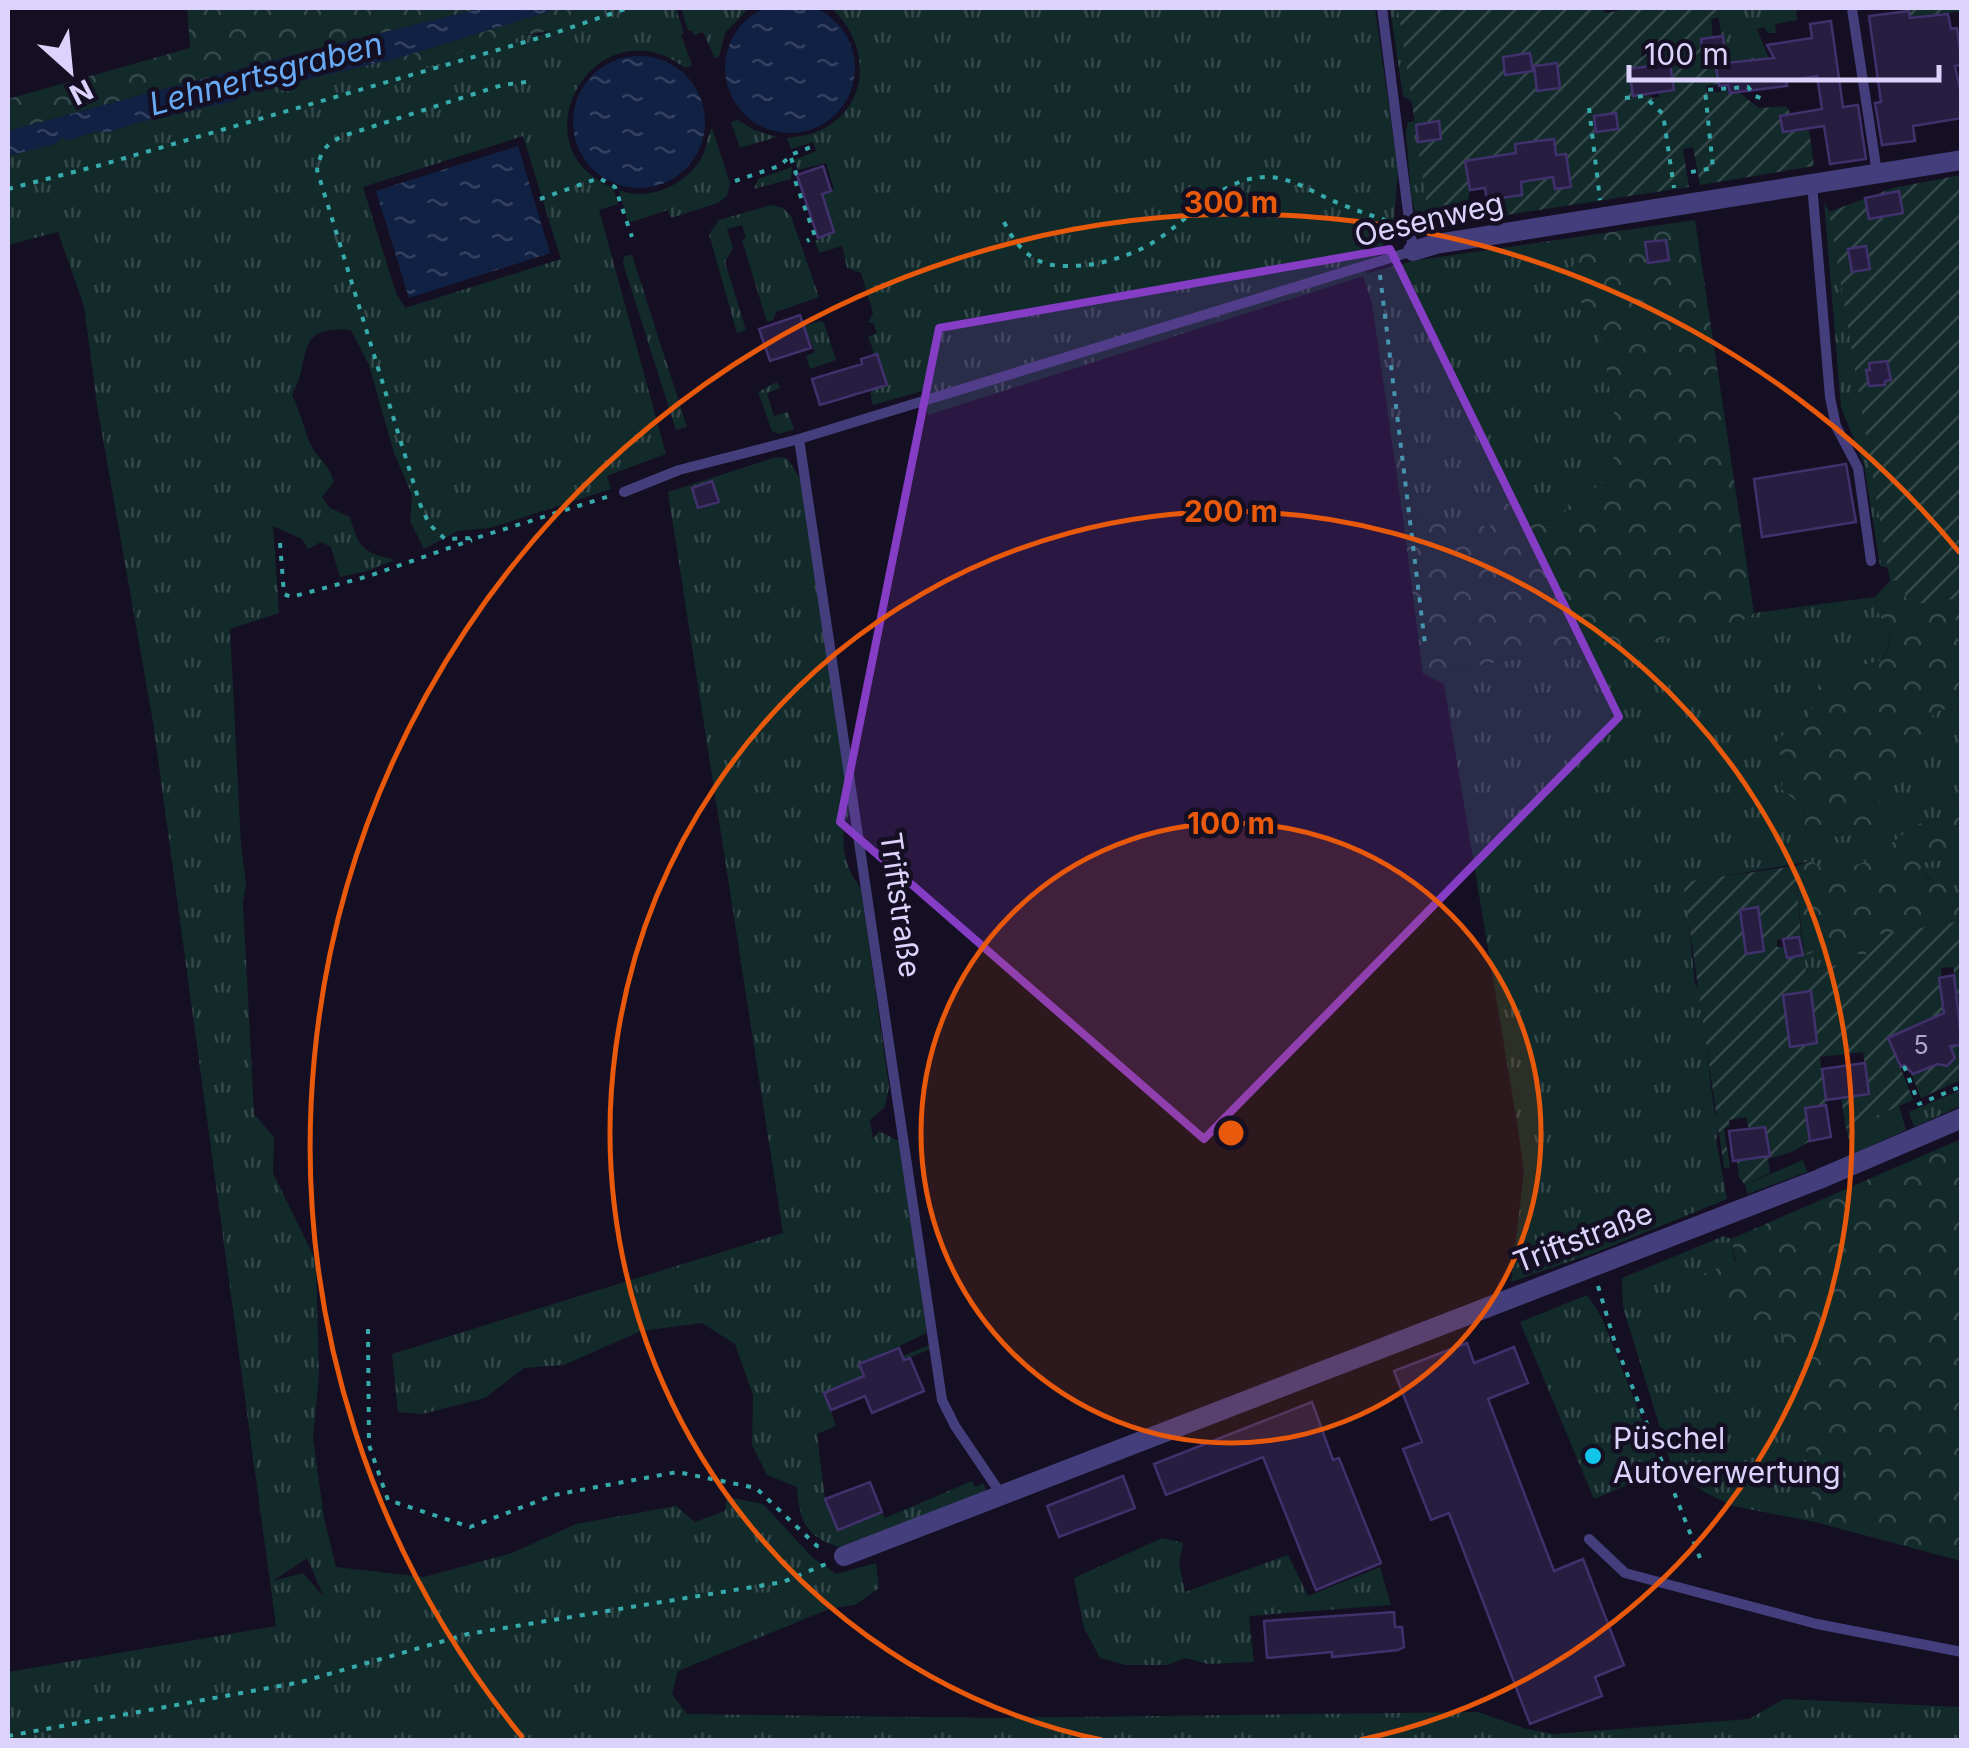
<svg xmlns="http://www.w3.org/2000/svg" width="1969" height="1748" font-family="Inter,sans-serif">
	<style>
		.grass { fill: url(#grass-tufts); fill-rule: evenodd }
		.forest { fill: url(#forest-crowns) }
		.garden { fill: url(#garden-furrows); fill-rule: evenodd }
		.water { fill: url(#water-ripples) }
		.building { fill: #271d41; stroke: #40316c; stroke-width: 2.5 }
		.lines { fill: none; stroke-linecap: round; stroke-linejoin: round }
		.path { stroke: #37abac; stroke-width: 4; stroke-dasharray: 5 8; stroke-linecap: butt }
		.service { stroke: #453e7d; stroke-width: 10 }
		.minor { stroke: #453e7d; stroke-width: 20 }
		.marked { fill: #853dc5; fill-opacity: 0.2; stroke: #853dc5; stroke-width: 8; stroke-linejoin: round }
		.ring { fill: none; stroke: #e8590c; stroke-width: 5 }
		.poi-dot { fill: #11c5ea; stroke: #140f22; stroke-width: 4 }
		.labels { text-anchor: middle; stroke-width: 9; stroke-linejoin: round; paint-order: stroke }
		.number-label { font-size: 25px; fill: #aea6cd }
		.street-label { font-size: 30px; fill: #dbd3fc; stroke: #140f22 }
		.poi-label { font-size: 30px; fill: #dbd3fc; stroke: #140f22; text-anchor: start }
		.water-label { font-size: 32px; font-style: italic; fill: #69aaf4; stroke: #140f22 }
		.centre { fill: #e8590c; stroke: #140f22; stroke-width: 5 }
		.ring-label { font-size: 30px; text-anchor: middle; font-weight: bold; fill: #e8590c; stroke: #140f22; stroke-width: 9; stroke-linejoin: round; paint-order: stroke }
	</style>
	<defs>
		<pattern id="grass-tufts" width="24" height="20" patternUnits="userSpaceOnUse" patternTransform="scale(2.5)"><rect width="24" height="20" fill="#132a2b"/><path d="M3 7l-1-3M5 7V3M7 7l1-3M15 17l-1-3M17 17v-4M19 17l1-3" fill="none" stroke="#35484b"/></pattern>
		<pattern id="forest-crowns" width="20" height="18" patternUnits="userSpaceOnUse" patternTransform="scale(2.5)"><rect width="20" height="18" fill="#132a2b"/><path d="M2 6a3 3 0 1 1 6 0M12 15a3 3 0 1 1 6 0" fill="none" stroke="#35484b"/></pattern>
		<pattern id="garden-furrows" width="10" height="10" patternUnits="userSpaceOnUse" patternTransform="scale(2.5)"><rect width="10" height="10" fill="#132a2b"/><path d="M-1 1l2-2M0 10L10 0M9 11l2-2" fill="none" stroke="#35484b"/></pattern>
		<pattern id="water-ripples" width="26" height="14" patternUnits="userSpaceOnUse" patternTransform="scale(2.5)"><rect width="26" height="14" fill="#112144"/><path d="M2 4q2-2 4 0t4 0M15 11q2-2 4 0t4 0" fill="none" stroke="#334060"/></pattern>
	</defs>
	<rect width="100%" height="100%" fill="#140f22"/>
	<path class="grass" d="M605 8H678L676 9 684 33 681 35 692 65 685 68C597 1 512 146 613 188L618 204 599 210 666 454 607 476 611 489 490 528 458 531 424 549 410 521 412 495 394 453 369 365 351 330C292 325 313 358 292 395 300 411 303 425 309 441 315 456 328 462 334 482L322 497 330 508 350 517C359 550 364 552 395 560L367 571 340 577 331 547 321 542 308 549 302 539 273 526 279 613 230 629 241 844 246 884 243 902 254 1114 274 1137 273 1173 316 1261 319 1376 313 1438 324 1518 336 1567 424 1577 512 1553 576 1524 676 1506 695 1522 725 1511 727 1497 763 1504 812 1557 836 1574 876 1563 879 1588 855 1605 829 1609 678 1671 672 1694 687 1714 996 1718 1478 1712 1527 1729 1554 1734 1749 1719 1784 1699 1961 1707V1740H8V1672L276 1626 153 722 97 405 84 306 58 232 8 245V156L55 144 61 138 70 140 94 132H109L136 123 234 101 244 94 398 58 407 70 443 63 460 52 510 45 519 35H541ZM523 136 561 259 405 308 396 293 363 187ZM307 1558 323 1595V1596L303 1573 273 1581Z
		M681 8H749L725 33 719 57 715 58 703 32 694 35 692 30 688 31Z
		M831 8H1375L1398 171 1393 230 1365 274 1412 261 1584 236 1586 248 1575 299 1597 312 1619 443 1604 483 1575 492 1561 521 1533 520 1489 528 1467 519 1447 522 1436 515 1403 518 1372 303 1363 276 928 415 922 391 873 405C864 375 883 368 868 337L877 333 873 323H868L873 313 861 273 847 268 842 246 819 253 815 241 834 232 819 195 834 189 826 163 798 170 794 160 816 151 813 142 791 149 787 138C801 136 813 135 825 128 873 101 868 40 831 8Z
		M1390 8H1398L1412 101 1403 96Z
		M1717 8H1796L1797 20 1775 24 1776 33H1768L1764 27 1757 29 1769 59 1726 63Z
		M738 120 754 130 777 137 740 148 731 122Z
		M1415 121 1430 228 1419 226 1411 197 1406 131 1408 122Z
		M712 128 730 183 727 196 718 203 671 218 668 210 628 223 619 190C648 202 687 185 702 157 707 148 707 136 712 128Z
		M792 167 791 179 754 189 758 179Z
		M1504 197 1506 215 1477 220 1475 210 1483 209 1487 200Z
		M1824 201 1829 212 1889 568 1880 566 1864 464 1841 407Z
		M771 205 783 208 791 216 819 297 776 312 773 320 767 322 742 240 746 238 742 225 727 229 733 248 725 262 746 330 737 333 709 234 719 220Z
		M632 255 687 427 676 430 623 263 624 256Z
		M820 321 824 323 836 360 810 369 806 356 815 352 804 326Z
		M777 382 780 388 767 393 774 416 788 412 794 429 779 434 772 431 758 392Z
		M776 457 787 458 801 480 850 811C838 836 843 867 861 889L889 1087 885 1107 870 1120 873 1139 879 1131 899 1141 927 1333 859 1365 863 1373 929 1345 930 1349 825 1393 836 1426 817 1434 825 1499 838 1530 882 1512 885 1518 972 1481 975 1487 983 1483 986 1490 979 1497 839 1547C805 1537 799 1519 797 1487L767 1475 752 1445 753 1395 735 1344 702 1323 641 1331 564 1365 524 1368 485 1398 423 1414 398 1412 392 1354 783 1233 668 492Z
		M1875 597C1879 631 1901 621 1882 661L1854 669 1817 699 1801 730 1769 749 1790 758 1803 806 1806 839 1872 794 1877 779 1897 777C1904 752 1923 734 1935 711L1961 707V804L1955 803 1949 818 1916 824 1895 841 1871 854V860L1829 874 1812 861 1684 883 1692 905 1689 927 1695 983 1706 1000 1705 1032 1711 1087 1715 1114 1720 1122 1716 1140 1727 1199 1597 1252 1511 1282 1524 1172 1518 1129 1444 684 1424 674 1519 659H1557L1576 652 1615 656 1664 638 1722 634 1754 613Z
		M1955 857 1961 859V894C1945 895 1930 881 1920 869L1925 862Z
		M1821 936 1867 958 1805 972 1804 955 1812 952Z
		M1961 1090V1106L1914 1127 1909 1112Z
		M1899 1106 1906 1130 1853 1154 1846 1129Z
		M1803 1160 1807 1172 1748 1194 1745 1185Z
		M1724 1236 1731 1239 1745 1324 1781 1327 1799 1390 1815 1522 1733 1506 1704 1492 1672 1467 1623 1307 1622 1278Z
		M1587 1295 1601 1316 1662 1470 1594 1499 1520 1322Z
		M1162 1538 1183 1543 1179 1564 1185 1592 1288 1555 1308 1596 1380 1567 1391 1605 1249 1616 1254 1662 1208 1664 1186 1658 1167 1665H1125L1100 1658 1084 1628 1074 1578Z"/>
	<path class="forest" d="M187 8H484C324 46 166 88 8 131V99L190 48Z
		M560 8H605C577 23 551 34 519 35L510 45 460 52 443 63 407 70 398 58Z
		M1695 220 1754 613 1722 634 1664 638 1615 657 1576 652 1557 659H1519L1423 674 1403 518 1436 515 1447 522 1467 519 1489 528 1505 504 1526 502 1533 520 1560 521 1575 492 1604 483 1619 443 1597 312 1575 299 1568 272 1586 249 1584 236Z
		M1903 579 1953 598 1961 661V707L1935 711C1923 734 1904 753 1897 777L1877 780 1872 794 1886 808 1878 833 1806 839 1803 806 1781 789 1790 758 1768 750 1786 732 1801 730 1817 699 1819 676 1883 660C1901 621 1878 631 1875 597L1890 581Z
		M1955 802 1961 804V859L1925 862 1920 869 1929 880 1953 879 1955 894H1961V921L1866 937 1867 958 1821 936 1812 953 1804 955 1795 866 1812 861 1829 874 1871 860 1870 854 1895 841 1916 824 1949 818Z
		M1961 1139V1561L1815 1522 1799 1390 1781 1328 1745 1324 1724 1317C1717 1302 1706 1291 1701 1275L1736 1261 1731 1239Z"/>
	<path class="garden" d="M1398 8H1604L1605 13 1618 11V8H1717L1719 17 1711 19 1713 38 1701 40 1704 68 1716 67 1718 84 1706 86 1707 93 1736 90 1759 108 1786 106 1791 114 1781 116 1783 132 1804 129 1802 115 1807 114 1814 166 1700 185 1693 147 1683 149 1689 187 1506 215 1504 197 1521 182 1536 179 1527 142 1515 143 1516 153 1466 161 1470 190 1463 222 1430 228ZM1670 63 1674 90 1659 92V97L1652 98 1629 69Z
		M1909 8H1961V11L1910 18Z
		M1961 175V661L1953 599 1907 605 1903 580 1890 581 1829 212 1893 188Z
		M1795 866 1802 944 1799 937 1777 940V947H1785L1787 958 1804 955 1806 972 1866 958V937L1961 921V1022L1953 967 1941 968 1942 978 1939 979 1945 1016 1955 1033 1961 1032V1080L1921 1098 1910 1071 1916 1073 1939 1063 1948 1065 1954 1056 1889 1038 1913 1100 1846 1129 1841 1098 1869 1093 1863 1052 1820 1057 1826 1105 1806 1108 1810 1141 1792 1152 1768 1159 1770 1173 1745 1185 1739 1177 1737 1161 1769 1156 1766 1127 1749 1129 1746 1117 1729 1120 1730 1125 1724 1129 1730 1167 1724 1168 1683 882ZM1810 991 1817 1043 1790 1047 1783 995Z"/>
	<path class="water" d="M725 68a65 65 0 1 1 130 0a65 65 0 1 1-130 0Z
		M484 8H560L398 58 244 94 234 101 136 123 109 132H94L70 140 61 138 55 144 8 156V131C166 88 324 46 484 8Z
		M573 122a66 66 0 1 1 132 0a66 66 0 1 1-132 0Z
		M518 146 550 253 409 298 376 191Z"/>
	<path class="building" d="M1909 11 1910 18 1948 14 1951 29 1957 28 1962 65 1955 66 1962 98V118L1913 126 1915 141 1882 145 1875 103 1881 102 1869 16Z
		M1831 21 1843 107 1858 105 1866 159 1830 164 1824 126 1783 132 1780 116 1822 109 1817 76 1786 81 1787 86 1730 93 1728 85 1719 86 1716 67 1704 68 1701 39 1723 36 1726 63 1774 58 1767 45 1812 38 1810 24Z
		M1530 53 1533 71 1505 75 1503 57Z
		M1557 63 1560 88 1537 91 1534 66Z
		M1670 63 1674 90 1633 96 1629 69Z
		M1616 113 1618 129 1596 132 1594 116Z
		M1439 121 1441 139 1418 142 1416 125Z
		M1554 139 1556 155 1566 154 1571 187 1555 189 1553 177 1521 182 1522 195 1487 200 1485 188 1470 190 1465 161 1516 153 1515 144Z
		M823 166 831 191 822 194 834 232 818 238 797 175Z
		M1899 191 1903 213 1869 219 1865 198Z
		M1666 240 1669 260 1648 263 1645 242Z
		M1866 246 1870 269 1852 272 1848 249Z
		M800 315 811 348 770 361 759 329Z
		M877 354 887 385 820 405 812 379 862 364 861 359Z
		M1887 361 1891 380 1885 381V385L1869 386 1866 370H1870L1869 363Z
		M1846 464 1856 522 1762 537 1754 479Z
		M712 481 719 502 698 508 692 488Z
		M1758 907 1764 951 1746 954 1740 910Z
		M1799 937 1803 955 1787 958 1783 939Z
		M1954 975 1962 1045 1950 1046 1955 1058 1947 1066 1938 1064 1913 1074 1904 1065 1901 1067 1888 1038 1944 1013 1939 978Z
		M1811 991 1817 1043 1790 1047 1783 995Z
		M1865 1063 1869 1094 1826 1100 1822 1069Z
		M1826 1105 1831 1137 1810 1141 1805 1108Z
		M1765 1127 1770 1156 1733 1161 1729 1131Z
		M1467 1343 1474 1363 1514 1347 1528 1383 1488 1399 1554 1571 1583 1559 1624 1665 1595 1677 1602 1696 1530 1724 1449 1513 1431 1520 1403 1449 1422 1442 1394 1371Z
		M899 1348 904 1360 910 1358 924 1391 872 1413 865 1396 831 1410 824 1393 864 1376 859 1364Z
		M1312 1402 1333 1460 1339 1458 1381 1563 1316 1590 1263 1457 1166 1495 1154 1464Z
		M1123 1476 1135 1508 1059 1537 1047 1506Z
		M870 1482 882 1512 838 1530 825 1499Z
		M1394 1612 1395 1627H1402L1404 1647 1398 1650 1332 1657V1652L1267 1658 1264 1621Z"/>
	<g class="lines">
		<path class="path" d="M526 82 502 85 343 136C325 144 321 151 317 170L420 504 429 524 445 539 476 538 610 496
			M1625 98 1644 96 1663 114 1674 188
			M1589 108 1600 200
			M791 158 796 173 793 175 815 236 807 241
			M1691 172 1713 168 1705 90 1748 87 1755 96 1764 99
			M735 181 779 166 793 154 811 147
			M8 189 101 165 549 35 628 8
			M540 199 599 178 615 187 632 237
			M1004 222C1018 250 1035 267 1068 266 1094 266 1117 260 1141 249 1184 229 1213 179 1265 177 1292 176 1318 196 1343 205 1360 212 1377 217 1393 223
			M1380 275 1425 644
			M280 543 284 594 291 597 369 576 472 540
			M1904 1066 1919 1104 1962 1086
			M1598 1286 1615 1343 1700 1558
			M368 1329 369 1445 388 1500 470 1527 554 1495 677 1472 756 1488 817 1546 825 1549
			M8 1736 301 1682 468 1634 783 1582 826 1564"/>
		<path class="service" d="M1852 9 1877 173
			M1812 184 1830 397 1836 426 1858 468 1871 561
			M624 492 679 470 799 439
			M1001 1494 955 1426 942 1400 799 439 1413 251 1382 8
			M1589 1539 1625 1573 1817 1624 1962 1652"/>
		<path class="minor" d="M1413 251 1436 244 1962 160
			M844 1556 1817 1180 1962 1118"/>
	</g>
	<path class="marked" d="M1390 249 1619 717 1204 1139 840 822 939 328Z"/>
	<circle cx="1231" cy="1133" r="310" fill="#e8590c" fill-opacity=".12"/>
	<g class="ring">
		<circle cx="1231" cy="1133" r="310"/>
		<path d="M1102 1740A621 621 0 1 1 1360 1740"/>
		<path d="M523 1738A931 931 0 1 1 1960 553"/>
	</g>
	<circle class="poi-dot" cx="1593" cy="1456" r="10"/>
	<g class="labels">
		<g class="number-label">
			<text x="1921" y="1054">5</text>
		</g>
		<g class="street-label">
			<text transform="translate(1429 220) rotate(-13)" y="10">Oesenweg</text>
			<text transform="translate(900 905) rotate(82)" y="10">Triftstraße</text>
			<text transform="translate(1583 1238) rotate(-21)" y="10">Triftstraße</text>
		</g>
		<g class="poi-label">
			<text x="1613" y="1449">Püschel<tspan x="1613" dy="34">Autoverwertung</tspan></text>
		</g>
		<g class="water-label">
			<text transform="translate(266 74) rotate(-15)" y="11">Lehnertsgraben</text>
		</g>
	</g>
	<circle cx="1231" cy="1133" r="15" class="centre"/>
	<g class="ring-label">
		<text x="1231" y="213">300 m</text>
		<text x="1231" y="522">200 m</text>
		<text x="1231" y="834">100 m</text>
	</g>
	<rect width="1969" height="1748" fill="none" stroke="#dbd3fc" stroke-width="20"/>
	<g transform="translate(70 70) rotate(153)" stroke="#140f22" stroke-width="8" paint-order="stroke">
	<path d="M0-8L18 38L0 25L-18 38Z" fill="#dbd3fc"/>
	<text y="-15" font-size="28" font-weight="bold" text-anchor="middle" fill="#dbd3fc">N</text>
	</g>
	<path d="M1629 65v15h310v-15" fill="none" stroke="#dbd3fc" stroke-width="5"/>
	<text x="1644" y="65" font-size="30" fill="#dbd3fc" stroke="#140f22" stroke-width="8" paint-order="stroke">100 m</text>
</svg>
